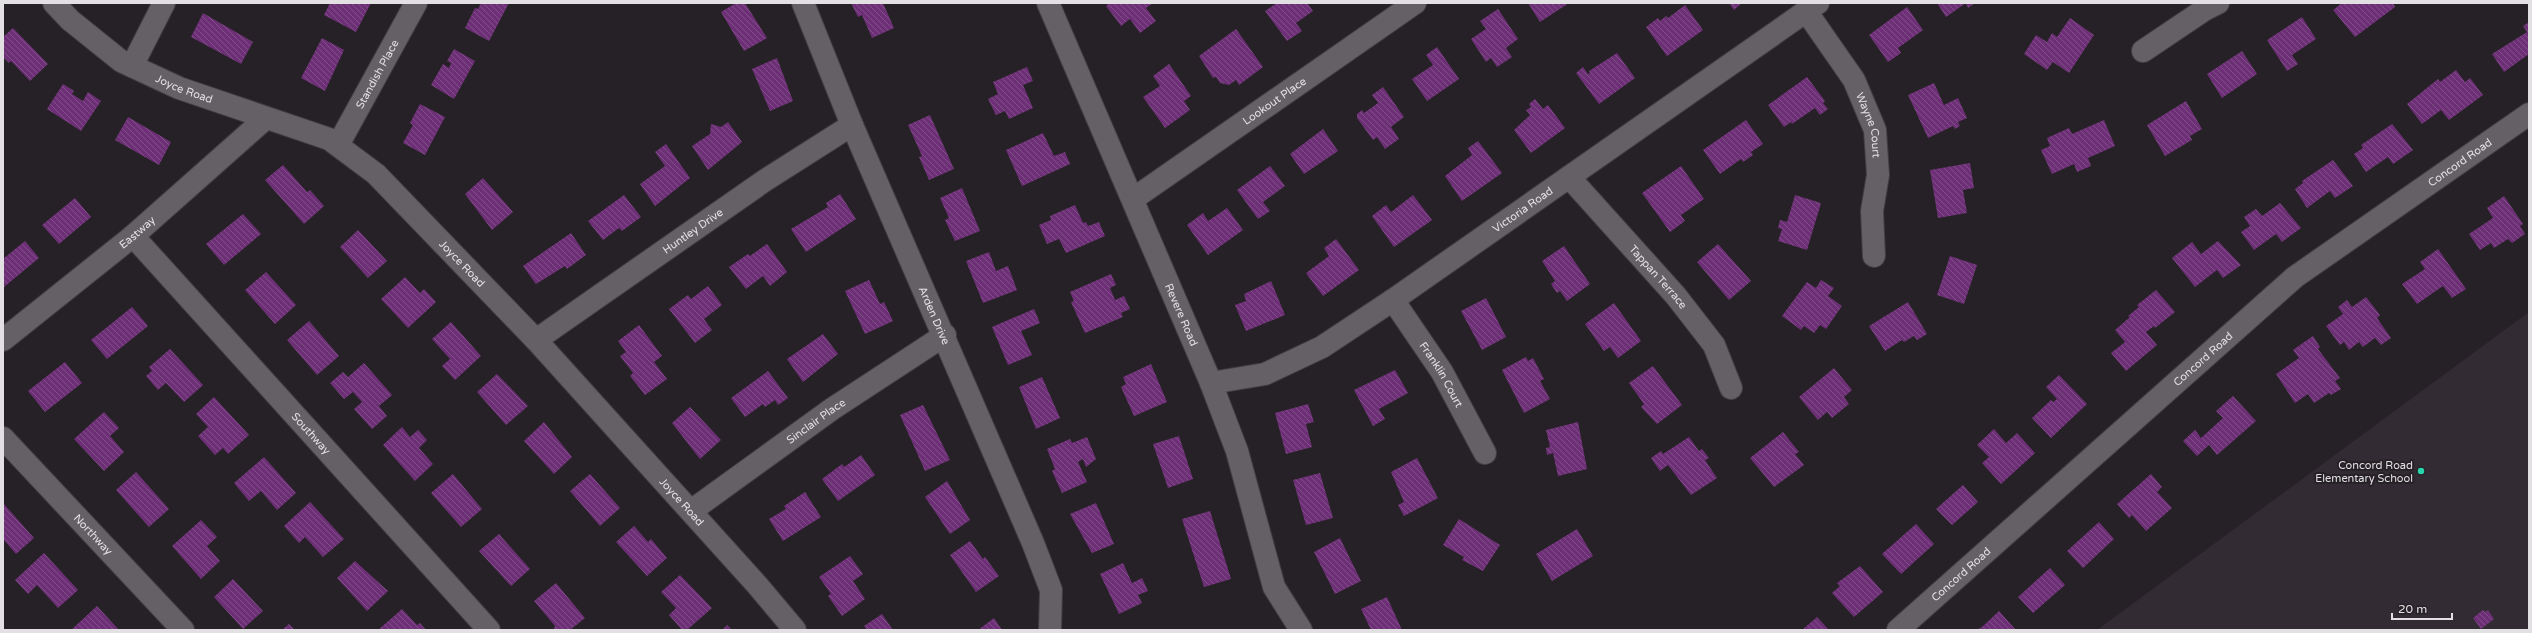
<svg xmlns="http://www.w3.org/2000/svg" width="2532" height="633" font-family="'Varela Round',sans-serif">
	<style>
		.built { fill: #332b34 }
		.building { fill: url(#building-back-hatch) }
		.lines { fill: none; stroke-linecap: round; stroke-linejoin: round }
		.minor-casing { stroke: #423e42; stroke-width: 24 }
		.minor { stroke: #656066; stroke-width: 22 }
		.poi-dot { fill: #28d5ad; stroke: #262126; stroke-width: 1.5 }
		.labels { text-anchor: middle; stroke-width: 4; stroke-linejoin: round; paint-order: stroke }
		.street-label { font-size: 11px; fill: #e3e0e4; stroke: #262126 }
		.poi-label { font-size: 11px; fill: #e3e0e4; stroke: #262126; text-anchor: end }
	</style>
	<defs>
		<pattern id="building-back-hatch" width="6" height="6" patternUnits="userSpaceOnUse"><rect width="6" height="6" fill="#6d3076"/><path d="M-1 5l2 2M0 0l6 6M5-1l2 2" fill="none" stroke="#824e89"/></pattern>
	</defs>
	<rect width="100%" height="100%" fill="#262126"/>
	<path class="built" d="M2529 312V630H2097Z"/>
	<path class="building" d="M330 3H371L356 32 324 15Z
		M481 3H509L489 41 465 28 475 8 478 9Z
		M736 3H745L767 38 744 51 721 12Z
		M851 3H883L894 28 872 38 862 15 858 17Z
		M1110 3H1153L1146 8 1156 21 1140 33 1130 19 1121 26 1106 6Z
		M1277 3H1307L1313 11 1296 23 1302 31 1287 41 1265 11Z
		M1528 3H1569L1540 22Z
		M1729 3H1742L1734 10Z
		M1937 3H1975L1968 8 1966 3 1946 17Z
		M2342 3H2393L2395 7 2355 37 2333 10Z
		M1685 5 1703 30 1667 56 1646 27 1658 18 1660 21 1666 16 1668 18Z
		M1907 7 1923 30 1898 48 1901 53 1888 62 1869 35Z
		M1498 9 1518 39 1506 48 1512 57 1497 67 1491 58 1486 62 1471 39 1486 29 1480 21Z
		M203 13 253 42 241 64 191 37Z
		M2302 17 2316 39 2292 55 2298 64 2287 71 2267 40Z
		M2070 18 2094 35 2069 73 2053 62 2047 70 2024 54 2036 35 2047 42 2052 33 2057 37Z
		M2529 22V54L2504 72 2492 54 2527 32 2523 26Z
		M13 28 48 64 30 81 11 61 9 63 3 57V37Z
		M1236 29 1263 67 1239 85 1236 80 1229 85 1220 83 1216 77 1213 78 1199 56Z
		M322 38 344 50 325 91 301 78Z
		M1437 47 1459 79 1427 101 1412 79 1433 65 1426 55Z
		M454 49 475 61 454 99 431 85 443 64 449 68 451 63 447 61Z
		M2242 51 2257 74 2222 98 2207 74Z
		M1617 53 1635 78 1599 104 1576 73 1583 67 1588 74 1590 73 1589 71Z
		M777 58 793 101 770 111 752 69Z
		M1169 64 1191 96 1184 101 1190 110 1165 128 1143 97 1160 86 1153 76Z
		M1027 67 1033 81 1023 85 1033 108 1009 119 1005 111 996 115 988 99 998 94 993 82Z
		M2456 70 2465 82 2470 78 2483 95 2449 120 2441 110 2422 124 2407 104 2438 79 2440 82Z
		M1807 77 1825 101 1823 103 1828 109 1820 115 1815 108 1792 124 1791 122 1784 127 1768 105Z
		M1934 83 1944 105 1958 98 1967 118 1958 122 1960 126 1955 129 1953 126 1928 138 1908 95Z
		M63 84 74 91 72 94 83 101 88 92 101 101 81 131 47 109Z
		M1383 87 1404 117 1391 127 1399 139 1385 149 1377 137 1373 140 1357 118V114L1362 110 1364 113 1378 103 1372 95Z
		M1535 99 1543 109 1548 105 1565 128 1531 153 1514 130 1530 115 1526 110 1531 107 1529 104Z
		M2186 101 2202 129 2190 136 2192 140 2165 156 2147 125Z
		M420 104 445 117 425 155 403 143 413 125 410 123Z
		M930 115 954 169 929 180 919 157 922 156 908 125Z
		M128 117 171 142 159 165 115 140Z
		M1746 120 1763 144 1751 152 1753 155 1743 162 1741 159 1720 174 1703 150Z
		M2104 120 2115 146 2088 158 2091 166 2077 172 2074 164 2052 174 2041 150 2050 146 2047 138 2069 128 2072 134Z
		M728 122 742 142 708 170 692 146 710 134 711 124 721 127Z
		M2392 124 2413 150 2393 164 2388 157 2366 172 2354 154 2363 148 2361 145Z
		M1323 129 1338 151 1304 174 1290 154Z
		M1043 133 1054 156 1065 152 1070 164 1022 186 1006 150Z
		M1478 141 1502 173 1462 201 1445 176 1472 155 1468 148Z
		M666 144 690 178 655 206 640 184 665 166 655 152Z
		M2333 160 2353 186 2335 198 2330 191 2307 208 2295 189 2303 183 2302 181Z
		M1970 163 1974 188 1963 190 1967 213 1938 218 1930 170Z
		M283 165 307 192 310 190 324 206 304 224 265 180Z
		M1270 166 1285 186 1263 202 1270 211 1258 219 1237 190Z
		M1681 166 1704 199 1681 215 1685 221 1670 232 1642 193Z
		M483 178 513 212 492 230 465 194Z
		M962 188 980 231 955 241 945 220 949 218 940 198Z
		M840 194 856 219 806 252 791 229 828 207 826 203Z
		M624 195 641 217 622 231 619 228 603 240 588 221Z
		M1413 195 1432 220 1394 247 1372 216 1386 205 1391 212Z
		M1795 195 1821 203 1807 250 1778 241 1782 229 1778 228 1780 220 1787 222Z
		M2504 196 2523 224 2520 226 2525 234 2512 243 2508 239 2494 248 2491 243 2480 250 2469 234 2493 218 2487 208Z
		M75 198 91 217 59 244 42 225Z
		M2280 203 2301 228 2282 242 2276 234 2254 250 2241 232 2250 226 2244 217 2256 209 2262 216Z
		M1075 205 1083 223 1086 222 1088 226 1099 222 1105 236 1066 253 1059 239 1047 244 1039 225 1051 220 1050 216Z
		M1227 208 1243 230 1208 255 1187 225 1203 213 1208 221Z
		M243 214 261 234 224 265 206 244Z
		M358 230 387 261 368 278 340 247Z
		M571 233 586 255 567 269 565 266 536 284 523 266Z
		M1336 239 1359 270 1323 296 1306 273 1329 256 1324 248Z
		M25 241 39 258 4 287 3 259Z
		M2218 241 2241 265 2223 278 2217 270 2195 287 2172 258 2192 242 2201 254Z
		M767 244 787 272 770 286 763 276 746 289 729 267 748 254 750 256Z
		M1718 244 1751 281 1729 300 1697 262Z
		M1564 246 1590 284 1567 301 1560 291 1557 293 1551 284 1555 281 1542 261Z
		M2438 249 2466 289 2452 298 2443 286 2417 304 2402 284 2425 269 2420 262Z
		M989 252 996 271 1008 266 1017 290 983 303 966 261Z
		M1950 256 1977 265 1964 304 1937 295Z
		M266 272 296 305 275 324 245 290Z
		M1111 274 1116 285 1110 288 1115 300 1124 296 1130 309 1121 313 1123 317 1085 333 1071 302 1074 301 1070 292Z
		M405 277 420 293 424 289 436 302 408 328 381 299Z
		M869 280 880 304 884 302 893 321 865 334 845 291Z
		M1821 280 1834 288 1828 296 1842 306 1826 329 1820 325 1814 333 1804 326 1801 330 1782 316 1807 282 1816 288Z
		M1271 281 1285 315 1246 331 1235 305 1246 301 1244 294Z
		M708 286 722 305 704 319 712 330 695 343 669 309 688 295 691 299Z
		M2156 290 2175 312 2155 328 2154 326 2146 332 2157 345 2126 371 2111 353 2125 342 2115 330 2130 317 2128 316 2139 307 2137 305Z
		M2366 297 2380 315 2377 318 2391 338 2381 345 2375 338 2363 347 2359 342 2349 350 2344 342 2340 345 2326 326 2343 314 2338 307 2347 300 2352 307Z
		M1486 298 1506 337 1482 350 1461 311Z
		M1908 302 1927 334 1917 340 1914 336 1904 342 1902 340 1885 351 1869 326Z
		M1614 303 1641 341 1618 358 1610 347 1604 351 1585 324Z
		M132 307 148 326 107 359 91 340Z
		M1034 309 1040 323 1021 331 1032 355 1008 365 992 327Z
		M309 321 339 356 317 375 287 340Z
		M451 322 481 356 455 380 442 366 450 359 432 339Z
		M639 325 662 356 654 362 667 379 645 395 630 376 633 373 620 356 626 352 618 341Z
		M823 334 838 354 803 382 787 359Z
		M2313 336 2320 347 2318 349 2340 378 2335 381 2341 389 2331 395 2329 393 2314 403 2308 394 2295 403 2276 374 2299 358 2293 350Z
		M170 349 203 385 184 402 166 383 158 390 146 376 152 371 149 367Z
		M1526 357 1528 361 1533 358 1544 379 1540 381 1550 399 1524 413 1502 370Z
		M65 362 82 383 45 412 28 391Z
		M364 363 392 395 379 406 387 416 372 429 354 409 362 402 353 392 344 399 330 383 343 372 348 377Z
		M1151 364 1167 402 1134 416 1121 387 1126 384 1123 377Z
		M1653 366 1682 405 1657 424 1641 407 1644 404 1629 383Z
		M1834 368 1852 390 1844 397 1849 404 1832 418 1827 412 1818 420 1799 397Z
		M1395 370 1408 393 1379 409 1385 419 1373 426 1354 390Z
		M768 371 788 398 778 405 775 400 765 407 763 404 745 417 731 398Z
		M497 374 528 406 506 425 477 392Z
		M2059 375 2087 404 2051 438 2032 418 2051 400 2053 402 2057 399 2046 387Z
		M1042 377 1060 418 1036 429 1019 387Z
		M2233 396 2256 421 2217 455 2209 445 2197 456 2183 441 2195 430 2201 438 2223 418 2216 411Z
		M214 397 249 435 228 454 223 448 215 455 198 436 208 427 196 414Z
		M1308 404 1314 422 1306 424 1312 447 1286 454 1275 413Z
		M923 405 950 460 925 471 900 415Z
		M690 407 721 440 700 459 672 423Z
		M104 412 119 428 110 436 124 452 104 471 74 439Z
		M544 422 572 457 554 474 524 441Z
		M1578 422 1587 469 1558 476 1553 453 1547 455 1546 448 1550 447 1546 430Z
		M402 427 410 437 418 430 427 440 419 448 433 464 415 481 383 445Z
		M1994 429 2006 443 2017 433 2035 453 2001 484 1982 463 1989 457 1977 445Z
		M1783 432 1799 452 1795 454 1804 465 1774 487 1750 458Z
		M1179 436 1193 479 1168 488 1153 444Z
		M1087 437 1096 459 1086 467 1083 459 1078 462 1087 482 1062 493 1052 471 1055 469 1047 449 1070 439 1072 443Z
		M1689 437 1699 451 1702 449 1709 458 1705 460 1717 478 1691 495 1668 465 1660 471 1651 458 1661 451 1663 454Z
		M861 455 875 475 838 501 822 479 842 464 844 467Z
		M264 457 296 493 277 510 261 491 249 501 234 483Z
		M1417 458 1438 498 1404 516 1398 505 1404 502 1391 472Z
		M136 472 169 509 149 527 116 490Z
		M1320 473 1333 518 1306 525 1293 480Z
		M453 474 482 509 461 527 431 493Z
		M590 474 620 508 600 526 570 491Z
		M2151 474 2162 487 2157 492 2172 508 2146 531 2132 515 2129 518 2117 504Z
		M947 481 970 520 950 534 925 497Z
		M1963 485 1978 502 1952 525 1936 509Z
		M805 492 821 517 783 541 769 519 786 509 784 506Z
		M310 502 344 539 323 557 305 537 299 543 284 526Z
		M3 503 34 538 16 554 3 539Z
		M1096 503 1114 544 1092 553 1070 514Z
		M1210 511 1231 579 1204 587 1182 519Z
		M1459 519 1500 545 1483 571 1462 560 1464 557 1443 545Z
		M201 520 217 537 207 546 220 561 201 579 172 546Z
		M2099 522 2114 539 2083 568 2067 551Z
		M1916 524 1934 544 1901 574 1882 554Z
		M634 526 648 542 651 539 667 558 647 576 616 542Z
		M1577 529 1593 556 1552 581 1536 554Z
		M499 534 530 569 511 586 479 551Z
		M1340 538 1361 581 1335 594 1314 552Z
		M970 541 983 559 985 557 999 576 976 592 950 555Z
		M44 553 78 590 58 608 37 585 28 594 15 580Z
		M850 556 863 574 853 581 865 599 842 616 828 596 831 594 819 577Z
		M355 561 388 591 367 611 337 578Z
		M1123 563 1132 583 1142 578 1148 591 1138 595 1142 603 1119 614 1100 574Z
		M1860 566 1883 592 1854 617 1832 593 1840 586 1837 583Z
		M2050 568 2065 585 2033 613 2018 597Z
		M680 575 712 608 687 630H682L669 615 676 608 661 592Z
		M233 579 263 611 243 629 214 597Z
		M556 583 585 618 570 630H553L555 626 534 601Z
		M1387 597 1402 630H1371L1361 609Z
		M97 606 119 630H71Z
		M402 609 417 625 420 623 426 630H378Z
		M2483 610 2485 612 2488 610 2494 619 2481 629 2473 618Z
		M1999 611 2016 630H1976L1982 627Z
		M882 614 893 630H867L864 626Z
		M1817 617 1829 630H1802Z
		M994 618 1002 630H978Z
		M289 624 295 630H282Z
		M727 625 732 630H722Z"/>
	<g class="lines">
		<g class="minor-casing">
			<g id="minor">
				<path id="s1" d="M54 3 70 20 121 61 179 88 329 139 376 174 536 340 758 586 795 630"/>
				<path id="s2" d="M803 3 852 125 1033 543 1051 590 1050 630"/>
				<path id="s3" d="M1048 3 1211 383 1237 451 1274 587 1301 630"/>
				<path id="s4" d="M1806 11 1854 80 1875 130 1878 175 1872 211 1874 256"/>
				<path d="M2143 51 2204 10 2218 3"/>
				<path d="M132 66 164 3"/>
				<path id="s5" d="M338 145 416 3"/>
				<path id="s6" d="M1569 177 1676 296 1714 345 1731 388"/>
				<path id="s7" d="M1133 199 1415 3"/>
				<path id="s8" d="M133 236 489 630"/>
				<path id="s9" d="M1393 300 1442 372 1485 453"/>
				<path id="s10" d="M3 340 133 236 266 118"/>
				<path id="s11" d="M536 340 764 181 852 125"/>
				<path id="s12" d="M1211 383 1265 374 1322 347 1393 300 1818 3"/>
				<path id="s13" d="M3 438 183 630"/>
				<path id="s14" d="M691 511 832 409 945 335"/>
				<path id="s15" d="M1898 630 2295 277 2529 114"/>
			</g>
		</g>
		<use href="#minor" class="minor"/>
	</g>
	<circle class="poi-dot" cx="2421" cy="471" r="4"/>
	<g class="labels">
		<g class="street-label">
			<text dy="4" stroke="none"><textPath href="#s5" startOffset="81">Standish Place</textPath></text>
			<text dy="4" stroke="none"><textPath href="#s1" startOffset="158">Joyce Road</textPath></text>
			<text dy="4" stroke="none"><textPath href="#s7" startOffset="172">Lookout Place</textPath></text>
			<text dy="4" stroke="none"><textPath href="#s4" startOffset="132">Wayne Court</textPath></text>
			<text dy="4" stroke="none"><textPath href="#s15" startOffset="732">Concord Road</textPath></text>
			<text dy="4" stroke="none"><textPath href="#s12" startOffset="361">Victoria Road</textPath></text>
			<text dy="4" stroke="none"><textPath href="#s11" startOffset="191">Huntley Drive</textPath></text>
			<text dy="4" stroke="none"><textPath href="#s10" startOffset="172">Eastway</textPath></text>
			<text dy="4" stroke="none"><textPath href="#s1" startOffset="494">Joyce Road</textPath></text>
			<text dy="4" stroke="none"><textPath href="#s6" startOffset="134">Tappan Terrace</textPath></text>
			<text dy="4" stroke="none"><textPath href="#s3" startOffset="339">Revere Road</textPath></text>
			<text dy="4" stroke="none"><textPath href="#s2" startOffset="339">Arden Drive</textPath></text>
			<text dy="4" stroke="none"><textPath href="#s15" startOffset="408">Concord Road</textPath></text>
			<text dy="4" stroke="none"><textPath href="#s9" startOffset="89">Franklin Court</textPath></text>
			<text dy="4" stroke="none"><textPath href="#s14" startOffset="154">Sinclair Place</textPath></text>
			<text dy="4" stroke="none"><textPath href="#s8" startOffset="266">Southway</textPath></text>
			<text dy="4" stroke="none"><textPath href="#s1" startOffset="818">Joyce Road</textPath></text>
			<text dy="4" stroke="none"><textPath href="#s13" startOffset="132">Northway</textPath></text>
			<text dy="4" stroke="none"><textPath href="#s15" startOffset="84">Concord Road</textPath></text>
		</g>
		<g class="poi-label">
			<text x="2413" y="469">Concord Road<tspan x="2413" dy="13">Elementary School</tspan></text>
		</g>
	</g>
	<rect width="2532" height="633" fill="none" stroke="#e3e0e4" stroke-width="8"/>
	<path d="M2392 613v6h60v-6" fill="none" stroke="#e3e0e4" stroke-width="2"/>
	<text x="2398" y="613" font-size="12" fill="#e3e0e4" stroke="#262126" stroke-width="3" paint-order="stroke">20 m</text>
</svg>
